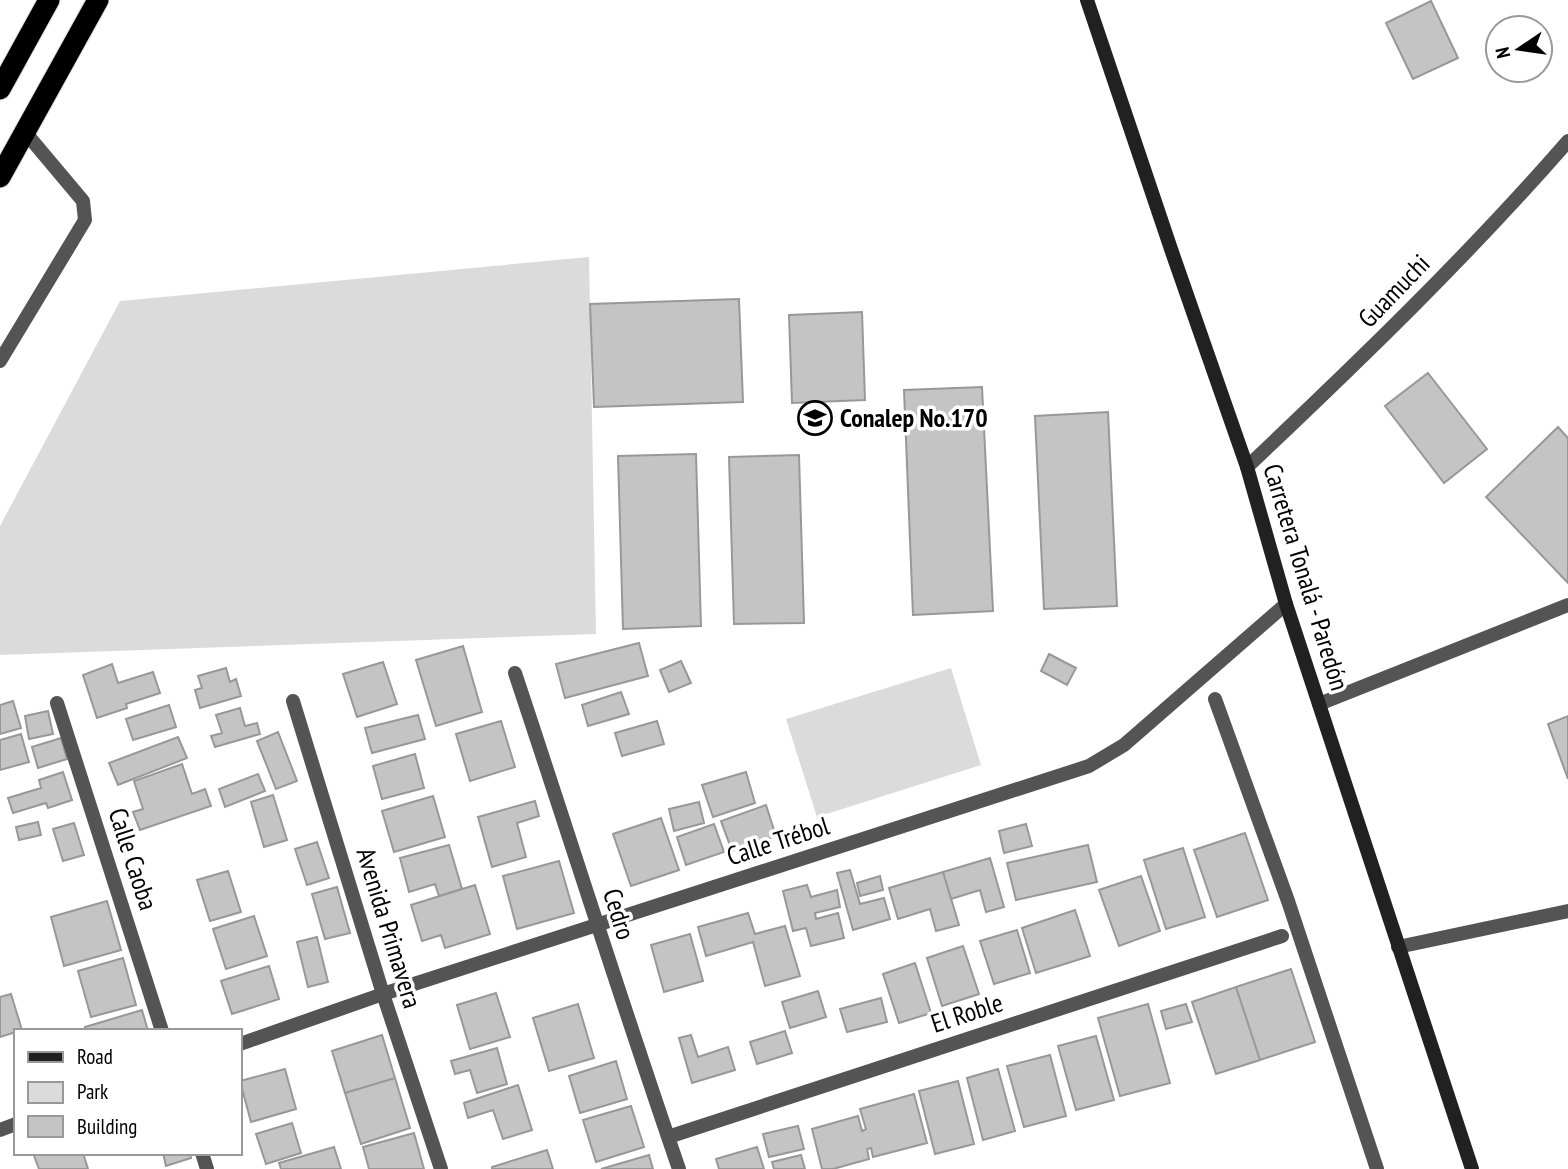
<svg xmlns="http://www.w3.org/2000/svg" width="1568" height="1169" font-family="'PT Sans Narrow',sans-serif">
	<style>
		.green { fill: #dbdbdb }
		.building { fill: #c4c4c4; stroke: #989898; stroke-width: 2 }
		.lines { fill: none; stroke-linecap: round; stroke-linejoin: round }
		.highway-casing { stroke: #dbdbdb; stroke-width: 23 }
		.lane { stroke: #545454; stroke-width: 14 }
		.street { stroke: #545454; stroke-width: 14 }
		.secondary { stroke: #212121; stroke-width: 14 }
		.highway { stroke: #000; stroke-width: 21 }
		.labels { text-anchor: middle; stroke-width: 7; stroke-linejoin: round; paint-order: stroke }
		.street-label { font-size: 26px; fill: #000; stroke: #fff }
		.poi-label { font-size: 26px; font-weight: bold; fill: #000; stroke: #fff; text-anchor: start }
	</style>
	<rect width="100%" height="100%" fill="#fff"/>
	<path class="green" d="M589 257 596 634 0 655V526L120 301Z
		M951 668 981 765 817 817 786 719Z"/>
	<path class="building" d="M1431 1 1458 58 1413 79 1386 23Z
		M739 299 743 402 594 407 590 304Z
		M862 312 865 400 792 403 789 315Z
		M1428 373 1487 449 1444 483 1385 406Z
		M982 387 993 611 913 615 904 390Z
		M1108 412 1117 606 1044 609 1035 416Z
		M1558 427 1568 438V583L1486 497Z
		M696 454 701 626 623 629 618 456Z
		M799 455 804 623 734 624 729 457Z
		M639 643 648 676 565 698 556 664Z
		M463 646 482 712 436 726 416 660Z
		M1049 654 1076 668 1067 685 1041 671Z
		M681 661 691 683 669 692 660 670Z
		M383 662 397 704 357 717 343 674Z
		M112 664 118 683 153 672 160 693 126 704 127 708 97 718 83 675Z
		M226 668 230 682 236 679 241 696 200 708 195 690 202 688 198 676Z
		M621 692 629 714 588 726 582 705Z
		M13 701 21 728 0 734V705Z
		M169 705 176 727 133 740 126 719Z
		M240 708 245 726 257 723 260 734 215 747 211 736 222 733 216 715Z
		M48 711 53 734 29 739 25 716Z
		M418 715 425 739 372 753 365 728Z
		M1568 716V779L1548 724Z
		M501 721 515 767 470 781 456 734Z
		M657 721 664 744 622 756 615 733Z
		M278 732 297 781 276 789 257 741Z
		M21 734 29 762 0 770V740Z
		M178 737 187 758 118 785 109 763Z
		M61 738 67 759 38 768 32 747Z
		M415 754 424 788 382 799 373 766Z
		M182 764 192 794 205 789 211 806 140 830 133 812 143 809 134 781Z
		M63 772 72 800 48 808 46 803 13 813 8 798 41 788 39 780Z
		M746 772 755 803 713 817 702 785Z
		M258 774 265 791 225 807 219 789Z
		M273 795 287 840 264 847 251 802Z
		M433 796 445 837 394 852 382 811Z
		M535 801 539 816 517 823 526 857 492 867 478 817Z
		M699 802 704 823 674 831 669 809Z
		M766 805 776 836 732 851 721 821Z
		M661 818 679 870 631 886 613 834Z
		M38 822 41 835 19 840 16 827Z
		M74 823 84 855 63 861 53 829Z
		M714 824 724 852 686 865 677 837Z
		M1026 824 1032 846 1004 853 999 831Z
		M1245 833 1268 900 1217 917 1194 850Z
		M317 842 329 878 307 885 295 849Z
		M449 845 462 889 439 896 435 884 409 892 400 858Z
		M1088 845 1097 882 1016 900 1007 863Z
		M1183 848 1205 917 1166 929 1144 860Z
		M990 858 1004 907 986 912 980 890 951 899 943 872Z
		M559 861 574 913 517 929 503 876Z
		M850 870 860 904 884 898 890 919 853 930 837 873Z
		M228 871 241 912 210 921 197 880Z
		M943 872 959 925 936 931 930 909 898 919 889 888Z
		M880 876 883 890 860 896 857 883Z
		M1141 876 1160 931 1119 946 1099 890Z
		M475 885 490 934 445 948 441 935 422 941 411 905Z
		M807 885 811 897 837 890 840 907 815 913 816 919 838 913 844 938 811 946 806 928 793 931 783 891Z
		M337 887 350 933 325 939 312 894Z
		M107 901 121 950 64 966 51 917Z
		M1075 910 1090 956 1036 973 1022 928Z
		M748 913 755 934 785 926 800 976 765 986 753 942 706 956 698 927Z
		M254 916 267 956 226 969 213 929Z
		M1017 930 1030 973 994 984 980 941Z
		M690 934 703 981 664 992 651 945Z
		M317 937 328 982 308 987 297 942Z
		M963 946 979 994 942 1006 927 958Z
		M123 958 136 1005 91 1017 78 971Z
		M915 963 931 1013 899 1023 883 974Z
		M269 966 279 999 232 1014 221 981Z
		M1291 969 1315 1042 1260 1060 1236 987Z
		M1236 987 1260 1060 1216 1074 1192 1002Z
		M818 991 826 1017 790 1028 782 1002Z
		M496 993 510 1037 470 1049 457 1005Z
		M11 994 22 1030 0 1037V997Z
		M881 998 887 1022 847 1032 840 1009Z
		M578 1004 594 1058 549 1071 533 1018Z
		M1148 1004 1170 1083 1120 1096 1098 1018Z
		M1186 1004 1192 1022 1166 1029 1161 1011Z
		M142 1010 148 1031H86L85 1027Z
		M785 1031 792 1053 757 1064 750 1042Z
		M382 1035 395 1078 345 1093 332 1051Z
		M691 1035 698 1057 728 1047 735 1070 692 1083 679 1038Z
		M1096 1036 1114 1100 1076 1110 1058 1046Z
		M497 1048 507 1084 477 1093 470 1070 455 1074 451 1061Z
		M1050 1055 1066 1116 1024 1127 1007 1066Z
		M616 1061 627 1099 580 1113 569 1076Z
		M285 1069 296 1109 251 1122 240 1081Z
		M998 1069 1015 1131 983 1140 967 1078Z
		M395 1078 410 1128 361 1144 345 1093Z
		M958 1081 974 1144 935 1154 919 1091Z
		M518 1085 532 1130 503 1139 493 1110 468 1118 464 1103Z
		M914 1094 927 1143 873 1157 871 1148 867 1149 869 1159 833 1169H822L812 1129 858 1116 862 1131 866 1129 860 1109Z
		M631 1106 644 1147 596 1162 583 1120Z
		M292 1123 301 1153 266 1164 256 1134Z
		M798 1126 804 1149 769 1157 763 1134Z
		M414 1133 424 1169H369L363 1147Z
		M334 1147 341 1169H281L279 1163Z
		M757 1147 764 1169H719L716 1159Z
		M547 1150 553 1169H492V1167Z
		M33 1153H83L88 1169H39Z
		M163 1153H190L191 1158 166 1166Z
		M649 1155 653 1169H601Z
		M801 1155 805 1169H774L772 1162Z"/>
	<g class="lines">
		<g class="highway-casing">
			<path id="highway" d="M0 89 49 0
				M0 177 98 0"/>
		</g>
		<path class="lane" d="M1319 704 1568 605"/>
		<path class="street" d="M0 361 85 220 83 201 25 132
			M1247 467C1358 362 1468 256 1568 141
			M515 673C570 838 622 1004 679 1169
			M1215 699 1288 901 1377 1169
			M293 701 383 994 441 1169
			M57 703 162 1031
			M1398 947 1568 911
			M240 1044 383 994 1089 766 1124 745 1286 604
			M0 1130 16 1124
			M668 1137 1282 936
			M202 1153 207 1169"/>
		<path class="secondary" d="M1087 0 1172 252 1247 467 1286 604 1472 1169"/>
		<use href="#highway" class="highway"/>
	</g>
	<defs>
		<g id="school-ring" transform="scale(1.75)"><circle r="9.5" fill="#fff" stroke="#000" stroke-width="1.5"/><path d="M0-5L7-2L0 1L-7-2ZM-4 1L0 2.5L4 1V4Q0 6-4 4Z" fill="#000"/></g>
	</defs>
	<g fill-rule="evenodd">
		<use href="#school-ring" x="815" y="418"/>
	</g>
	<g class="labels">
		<g class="street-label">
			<text transform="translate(1394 291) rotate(-46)" y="9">Guamuchi</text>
			<text transform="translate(1306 577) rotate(73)" y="9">Carretera Tonalá - Paredón</text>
			<text transform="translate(778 841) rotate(-18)" y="9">Calle Trébol</text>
			<text transform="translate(133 859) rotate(72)" y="9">Calle Caoba</text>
			<text transform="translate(619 914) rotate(73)" y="9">Cedro</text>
			<text transform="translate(389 928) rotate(73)" y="9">Avenida Primavera</text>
			<text transform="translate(967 1013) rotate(-18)" y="9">El Roble</text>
		</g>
		<g class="poi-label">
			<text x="840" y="427">Conalep No.170</text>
		</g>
	</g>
	<rect x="14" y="1029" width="228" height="126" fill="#ffffff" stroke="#999999" stroke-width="2"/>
	<rect x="28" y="1052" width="35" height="10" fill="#212121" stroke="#999999" stroke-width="2"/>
	<text x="77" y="1064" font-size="21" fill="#000000">Road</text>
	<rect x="28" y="1082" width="35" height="21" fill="#dbdbdb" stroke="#999999" stroke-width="2"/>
	<text x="77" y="1099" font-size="21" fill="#000000">Park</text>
	<rect x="28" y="1116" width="35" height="21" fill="#c4c4c4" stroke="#999999" stroke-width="2"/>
	<text x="77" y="1134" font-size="21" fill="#000000">Building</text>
	<g transform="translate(1519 49) rotate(257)"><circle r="33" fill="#ffffff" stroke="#999999" stroke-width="2"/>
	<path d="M0-5L12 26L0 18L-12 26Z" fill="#000000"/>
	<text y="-10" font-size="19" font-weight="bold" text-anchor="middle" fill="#000000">N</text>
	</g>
</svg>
